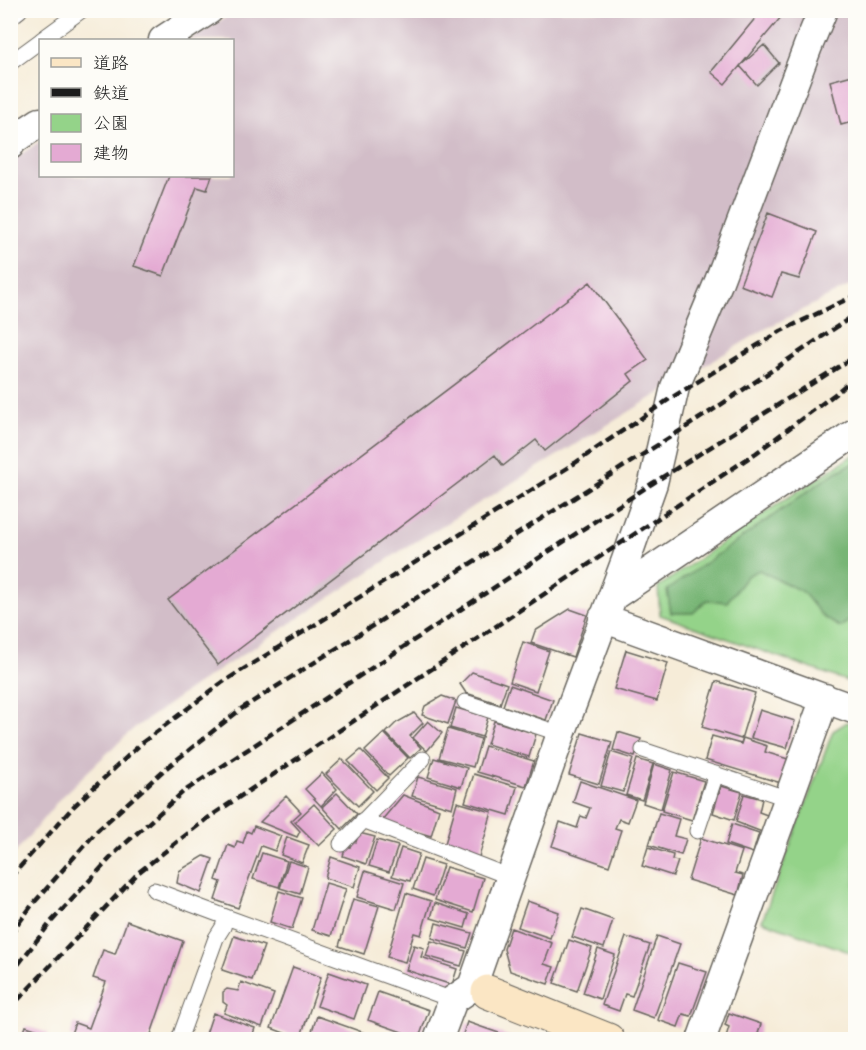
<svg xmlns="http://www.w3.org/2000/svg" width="866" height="1050" font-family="'Balsamiq Sans','Klee One',sans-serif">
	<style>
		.industrial { fill: #d2bdc8 }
		.green { fill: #94d389; stroke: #587852; stroke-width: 1.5 }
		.forest { fill: #77b575; stroke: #4a6848; stroke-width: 1.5 }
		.building { fill: #e4aad3 }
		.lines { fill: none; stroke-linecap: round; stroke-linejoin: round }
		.lane-casing { stroke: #68655e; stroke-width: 17 }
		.street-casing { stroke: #68655e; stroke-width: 31 }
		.secondary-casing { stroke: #68655e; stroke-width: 35 }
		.lane { stroke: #fff; stroke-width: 15 }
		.street { stroke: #fff; stroke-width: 28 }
		.secondary { stroke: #fbe6c4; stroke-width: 33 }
		.rail { stroke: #1c1c1c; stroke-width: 4.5; stroke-dasharray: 9 4.5; stroke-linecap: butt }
	</style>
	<rect width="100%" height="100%" fill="#fdfcf7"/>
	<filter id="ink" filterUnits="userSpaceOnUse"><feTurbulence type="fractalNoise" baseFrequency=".0167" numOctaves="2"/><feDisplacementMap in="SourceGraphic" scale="12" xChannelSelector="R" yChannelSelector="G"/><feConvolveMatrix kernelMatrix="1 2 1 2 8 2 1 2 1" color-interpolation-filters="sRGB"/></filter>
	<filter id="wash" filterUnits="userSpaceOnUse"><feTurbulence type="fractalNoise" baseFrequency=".008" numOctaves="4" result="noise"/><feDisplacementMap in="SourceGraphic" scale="24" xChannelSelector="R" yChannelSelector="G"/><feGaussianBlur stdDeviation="1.35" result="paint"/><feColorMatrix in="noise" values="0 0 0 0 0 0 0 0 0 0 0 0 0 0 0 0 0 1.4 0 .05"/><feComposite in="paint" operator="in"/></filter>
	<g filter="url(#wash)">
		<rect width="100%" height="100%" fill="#f6ecd8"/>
		<path class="industrial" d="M236 11H855V283L765 329 402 550 196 685 133 729 62 796 11 858 10 175 17 157 40 141V176H232V40H189Z"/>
		<path class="green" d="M855 454V684L660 615 658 587 775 506Z
			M847 722 856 725 855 954 762 921 833 731Z"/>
		<path class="forest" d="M855 462 856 616 840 627 823 617 803 592 759 570 747 576 727 602 707 600 693 613H671L667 590 831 475Z"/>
		<g id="blocks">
			<path class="building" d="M762 10H787L725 84 711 72Z
				M764 45 779 63 757 85 740 66Z
				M856 74V121L841 125 830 81Z
				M169 176H212L207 190 197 187 163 276 134 266Z
				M768 213 817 232 799 279 781 274 772 297 740 285Z
				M590 282 648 360 628 374 633 381 545 451 536 440 503 466 495 455 218 665 168 600Z
				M570 609 587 615 573 657 531 643 535 631Z
				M523 642 549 651 536 691 510 682Z
				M626 650 668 663 657 701 614 689Z
				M472 672 507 684 500 704 466 693 460 684Z
				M716 681 755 693 741 739 702 727Z
				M510 685 553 700 546 720 503 706Z
				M442 696 456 701 448 724 422 715 425 706Z
				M456 708 488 717 482 737 450 728Z
				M760 710 795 721 787 748 751 738Z
				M414 713 423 723 410 736 421 748 410 758 386 733 396 723Z
				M428 721 442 733 427 751 413 738Z
				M494 721 536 734 529 757 487 744Z
				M448 729 481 739 473 767 439 758Z
				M618 732 641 739 635 757 613 750Z
				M384 733 408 758 389 776 365 751Z
				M582 733 612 742 599 784 569 775Z
				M712 736 741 744 743 738 767 746 765 752 788 759 781 783 705 760Z
				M485 746 534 761 526 786 477 772Z
				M361 750 388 778 376 790 348 761Z
				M611 752 633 759 623 792 601 786Z
				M434 758 467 768 461 787 428 777Z
				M342 759 373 791 358 806 326 774Z
				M637 759 653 764 642 800 626 795Z
				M654 764 672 770 661 809 643 803Z
				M674 772 704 781 692 820 662 811Z
				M322 773 337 789 321 806 305 789Z
				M474 774 517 787 509 815 465 802Z
				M418 777 457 788 452 808 412 796Z
				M580 781 636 800 628 822 619 819 615 828 621 830 609 866 552 846 560 822 577 828 581 816 586 818 590 808 573 802Z
				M721 786 742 792 734 820 713 813Z
				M337 793 357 814 342 829 322 807Z
				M744 794 762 799 759 812 767 815 762 832 736 822Z
				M403 795 439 809 431 836 381 821Z
				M286 796 301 812 291 821 300 831 297 837 260 822Z
				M457 802 492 812 479 857 444 847Z
				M314 804 337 829 319 846 295 822Z
				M659 813 679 819 674 836 686 839 681 855 649 845Z
				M732 824 759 833 753 853 726 844Z
				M254 826 281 836 275 851 261 846 238 908 215 900 221 882 216 880 228 845 235 848 237 841 243 843 247 831 251 833Z
				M359 833 375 837 366 864 343 856 346 846 350 847 352 840 356 842Z
				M287 837 309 845 302 863 281 855Z
				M701 838 742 851 735 873 743 875 738 895 688 880Z
				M377 840 398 846 389 872 369 866Z
				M648 847 673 855 672 860 678 861 673 876 642 866Z
				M401 848 419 854 410 881 392 876Z
				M262 853 287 861 279 887 253 879Z
				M204 856 213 859 201 893 177 883 179 871Z
				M331 857 360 867 354 887 325 878Z
				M423 859 443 865 433 896 413 889Z
				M289 861 308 867 300 894 280 888Z
				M446 867 483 878 473 912 435 900Z
				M365 871 404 883 396 909 357 897Z
				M326 883 346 889 331 936 312 930Z
				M279 891 302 898 292 929 270 922Z
				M406 893 431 901 421 935 414 933 405 962 387 957Z
				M353 899 379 906 364 954 339 946Z
				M527 901 559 912 550 938 518 927Z
				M435 903 469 914 465 928 431 918Z
				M582 909 613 920 604 948 572 937Z
				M127 921 183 941 149 1040H79L70 1036 75 1023 89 1028 106 982 93 978 103 950 115 954Z
				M436 923 472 933 467 948 432 938Z
				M511 928 552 943 544 964 554 967 548 984 510 971 504 949Z
				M234 936 264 946 252 980 222 970Z
				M657 936 680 944 654 1018 632 1010Z
				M626 937 650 945 632 996 625 994 619 1011 602 1005Z
				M569 940 592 948 577 991 554 983Z
				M431 941 466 951 461 966 426 956Z
				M414 945 424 948 421 957 457 969 452 985 406 970Z
				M598 949 615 955 600 999 583 993Z
				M678 963 707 972 691 1016 683 1014 678 1027 658 1020Z
				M293 967 321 977 300 1039 271 1028Z
				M329 972 366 985 354 1019 317 1006Z
				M241 982 274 994 262 1027 224 1013 227 1005 223 1002V992L227 989 238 991Z
				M378 992 429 1010 419 1038 368 1020Z
				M213 1013 255 1028 251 1040H204Z
				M729 1013 761 1024 756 1040H725L729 1027 725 1025Z
				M317 1016 382 1039V1040H309Z
				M467 1022 516 1039 515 1040H461Z
				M26 1026 48 1033 46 1040H21Z"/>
		</g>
	</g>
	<g filter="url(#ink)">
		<use href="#blocks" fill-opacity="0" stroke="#68655e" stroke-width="1.5"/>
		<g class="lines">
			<g class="lane-casing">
				<path id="lane" d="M10 18 20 10
					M41 40 82 10
					M10 63 40 41
					M465 702 561 734
					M643 750 789 799
					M363 820 510 877
					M697 831 716 774
					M341 844 423 759
					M154 890 226 917
					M179 1040 216 938 223 927 226 917 453 1000"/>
			</g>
			<g class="street-casing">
				<path id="street" d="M163 40 209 10
					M10 145 13 140 40 122
					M612 597 856 432
					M603 618 856 710
					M438 1040 453 1000 472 987 561 734 626 560 653 483 675 387 719 281 808 46 823 10
					M701 1040 825 698"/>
			</g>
			<g class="secondary-casing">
				<path id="secondary" d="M488 992 608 1040"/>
			</g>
			<use href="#lane" class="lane"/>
			<use href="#street" class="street"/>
			<use href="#secondary" class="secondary"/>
			<path class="rail" d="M10 878 74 806 143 742 223 682 575 463 671 398 781 331 856 295
				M10 935 32 905 97 831 165 769 241 709 716 408 856 314
				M10 975 51 922 117 851 183 792 653 483 856 356
				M10 1010 15 1003 139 872 205 820 756 453 835 394 856 376"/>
		</g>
	</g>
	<rect width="866" height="1050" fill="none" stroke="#fdfcf7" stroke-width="36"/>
	<rect x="39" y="39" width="195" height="138" fill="#fdfcf7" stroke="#a3a29f" stroke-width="1.5"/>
	<rect x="51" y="58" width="30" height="9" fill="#fbe6c4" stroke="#a3a29f" stroke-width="1.5"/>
	<text x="93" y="69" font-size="18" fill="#1c1c1c">道路</text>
	<rect x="51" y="88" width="30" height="9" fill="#1c1c1c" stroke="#a3a29f" stroke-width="1.5"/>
	<text x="93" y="99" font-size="18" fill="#1c1c1c">鉄道</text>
	<rect x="51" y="114" width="30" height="18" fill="#94d389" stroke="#a3a29f" stroke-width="1.5"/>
	<text x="93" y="129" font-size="18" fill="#1c1c1c">公園</text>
	<rect x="51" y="144" width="30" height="18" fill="#e4aad3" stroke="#a3a29f" stroke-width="1.5"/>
	<text x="93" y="159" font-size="18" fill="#1c1c1c">建物</text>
</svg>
